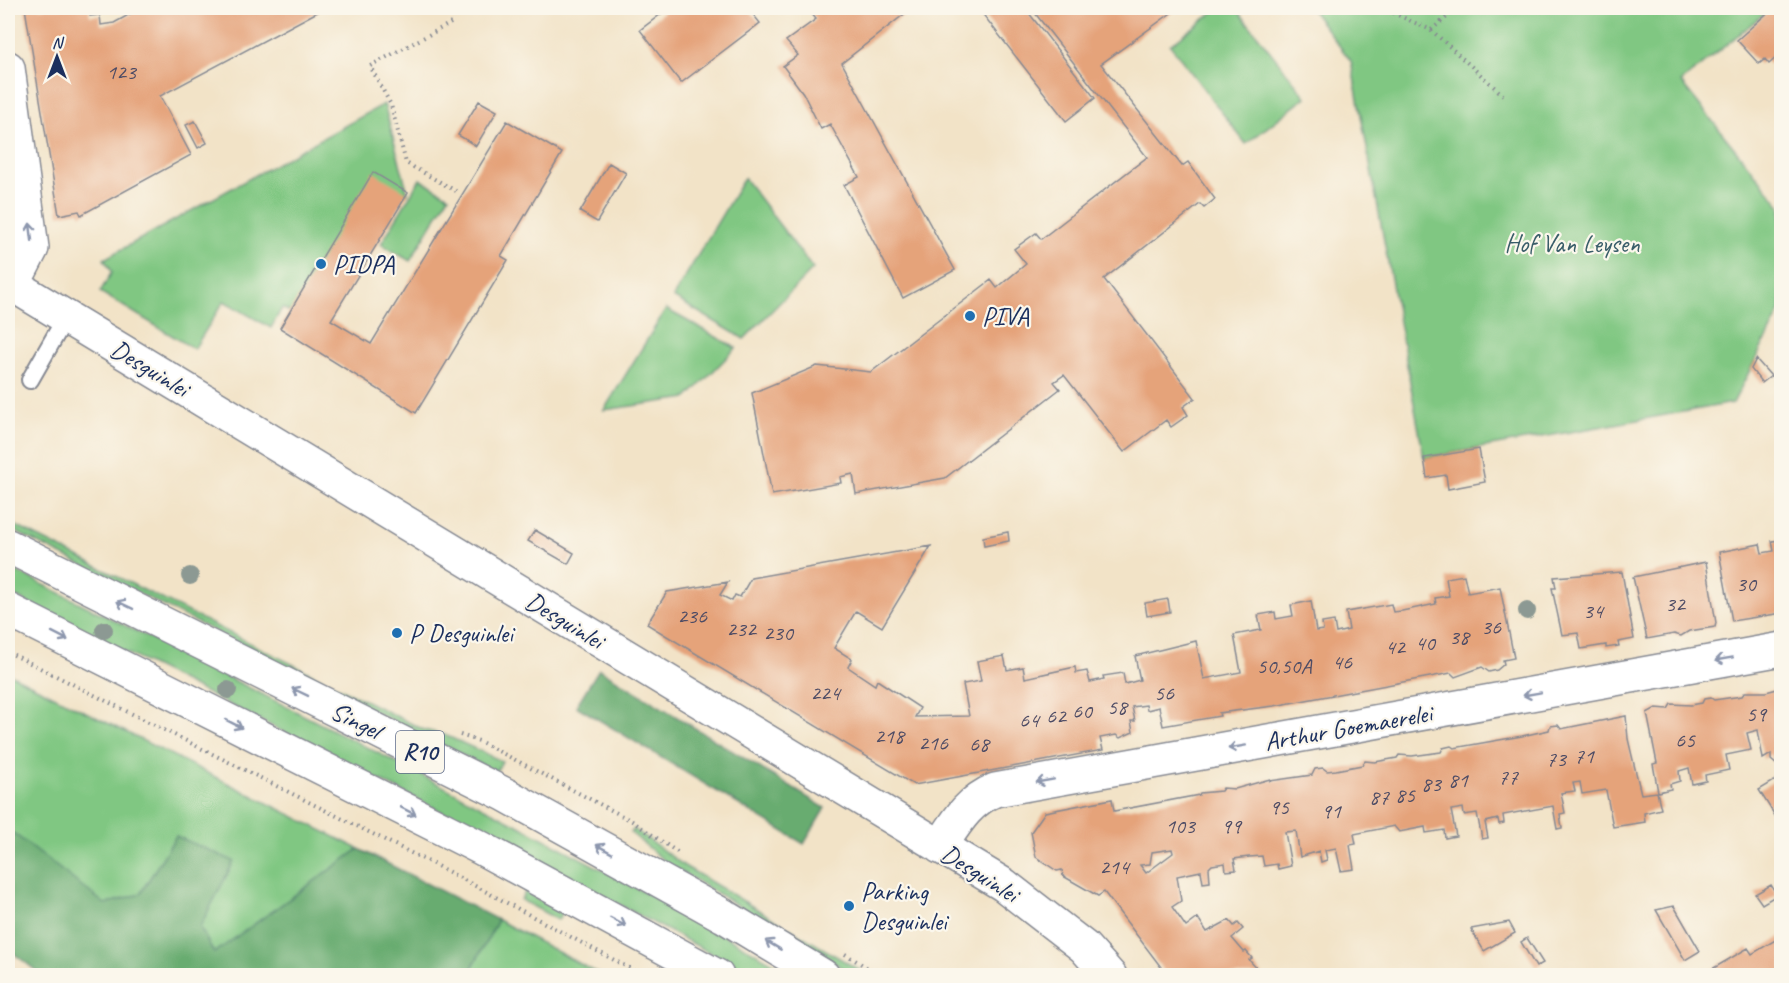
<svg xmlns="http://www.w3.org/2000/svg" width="1789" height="983" font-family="Caveat,sans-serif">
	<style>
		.green { fill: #80c782; stroke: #4e7b70; stroke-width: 1.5 }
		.forest { fill: #68ac70; stroke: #426e67; stroke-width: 1.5 }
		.building { fill: #e5a37a; fill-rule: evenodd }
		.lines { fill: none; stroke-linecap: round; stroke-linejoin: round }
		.service-casing { stroke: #868992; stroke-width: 20 }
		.minor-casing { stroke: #868992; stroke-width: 36 }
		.primary-casing { stroke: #868992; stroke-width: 36 }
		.path { stroke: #868992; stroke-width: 4; stroke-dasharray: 1.5 4.5; stroke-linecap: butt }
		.service { stroke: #fff; stroke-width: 16 }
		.minor { stroke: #fff; stroke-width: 33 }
		.primary { stroke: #fff; stroke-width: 33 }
		.tree { fill: #8c9993 }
		.oneway { stroke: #8d97ae }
		.poi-dot { fill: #1f6fb2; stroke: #fbf7ec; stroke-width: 2 }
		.labels { text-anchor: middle; stroke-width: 4.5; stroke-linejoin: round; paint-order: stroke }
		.number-label { font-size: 22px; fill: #4e4c65 }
		.shield { fill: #fbf7ec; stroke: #5e6b89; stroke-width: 1.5 }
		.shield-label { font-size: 24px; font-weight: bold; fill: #1b2f5e }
		.park-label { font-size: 26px; fill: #395d69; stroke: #fbf7ec }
		.poi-label { font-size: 26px; fill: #1b2f5e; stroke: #fbf7ec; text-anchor: start }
		.street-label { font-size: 26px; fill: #1b2f5e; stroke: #fbf7ec }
	</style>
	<rect width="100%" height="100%" fill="#fbf7ec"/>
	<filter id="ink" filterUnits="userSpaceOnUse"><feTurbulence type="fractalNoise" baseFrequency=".0167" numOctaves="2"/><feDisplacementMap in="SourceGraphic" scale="12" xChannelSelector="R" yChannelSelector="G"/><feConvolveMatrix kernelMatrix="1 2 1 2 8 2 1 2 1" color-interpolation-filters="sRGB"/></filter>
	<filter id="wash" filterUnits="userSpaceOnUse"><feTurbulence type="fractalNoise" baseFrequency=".008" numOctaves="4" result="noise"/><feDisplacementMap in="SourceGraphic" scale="24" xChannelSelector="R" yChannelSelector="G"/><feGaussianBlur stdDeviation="1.35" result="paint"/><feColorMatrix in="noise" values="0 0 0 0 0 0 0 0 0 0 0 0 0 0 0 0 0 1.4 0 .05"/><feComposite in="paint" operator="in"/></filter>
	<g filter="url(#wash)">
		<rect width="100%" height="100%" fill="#f2e3c7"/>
		<path class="green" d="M1219 8H1236L1306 97 1246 144 1170 45Z
			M1310 8H1771L1681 82 1781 206V310L1733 403 1424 458 1351 61Z
			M384 104 408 193 290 312 282 308 271 328 224 301 194 349 100 292 112 272 104 259Z
			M744 178 813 269 744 339 673 297Z
			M420 179 449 196 410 261 381 244Z
			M666 309 736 348 687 398 604 410Z
			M8 522 424 730 445 735 502 761 496 772 8 528Z
			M8 567C272 699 537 830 795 975H752L476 829 8 593Z
			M8 673 359 849 407 975H42L8 949Z
			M634 829 686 867 868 975H855L668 864 631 833Z
			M525 892 563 912 558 920 521 900Z
			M498 920 601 975 468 976Z"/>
		<path class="forest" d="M599 669 825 808 804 844 576 706Z
			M8 829 105 904 140 894 176 836 234 861 200 927 214 953 359 849 498 920 468 975H42L8 949Z"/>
		<g id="blocks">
			<path class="building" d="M25 8H89L90 16 100 15 101 25 114 23 134 12 132 8H325L160 96 191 155 81 215 79 211 59 215Z
				M669 8H748L760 23 681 83 640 30Z
				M807 8H912L842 63 955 270 903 298 844 185 859 177 830 124 821 129 803 93 783 66 798 55 786 41 816 19Z
				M978 8H1025L1095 98 1066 121Z
				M1031 8H1178L1101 64 1182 166 1188 162 1215 199 1204 208 1200 204 1104 279 1195 398 1183 407 1188 415 1171 427 1166 420 1124 452 1064 375 1054 382 1060 389 945 478 856 494 853 474 840 477 841 483 772 495 752 393 817 366 871 372 991 280 997 288 1026 264 1014 249 1036 233 1041 239 1147 157Z
				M1773 8 1782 12V58L1779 55 1769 64 1765 59 1759 64 1737 40Z
				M479 101 497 111 476 146 458 135Z
				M195 121 207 143 198 148 186 125Z
				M507 121 562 153 501 256 508 260 416 413 280 328 373 172 408 193 331 320 371 344Z
				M609 163 626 173 597 222 580 212Z
				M1756 359 1771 376 1762 383 1751 369Z
				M1479 449 1485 482 1448 489 1446 475 1427 478 1424 458Z
				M535 530 574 553 568 564 528 541Z
				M1008 532 1009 541 984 546 983 537Z
				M1782 540V613L1732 621 1719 552 1760 544 1762 553 1774 551 1772 541Z
				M931 546 882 627 856 611 834 648 852 659 848 667 875 685 877 680 920 708 915 717 969 716 963 684 981 681 977 661 1004 656 1007 670 1023 667 1025 678 1075 667 1076 673 1087 671 1090 682 1104 679 1103 676 1123 673 1125 684 1140 680 1135 656 1196 641 1204 679 1241 672 1234 635 1261 630 1258 615 1275 612 1276 619 1293 616 1291 605 1311 601 1316 631 1323 630 1322 623 1334 621 1336 633 1349 630 1346 612 1391 604 1393 612 1402 611 1436 604 1435 598 1449 596 1446 578 1464 575 1468 593 1500 587 1514 658 1503 660 1504 664 1497 670 1489 672 1482 667 1455 677 1451 673 1274 706 1219 713 1220 716 1163 726 1159 707 1147 710 1146 705 1132 707 1135 721H1131L1133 732 1120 738 1116 735 1100 738 1103 750 914 785 647 624 667 592 728 582 720 595 732 601 735 595 740 597 751 578Z
				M1706 562 1716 623 1715 627 1689 631 1681 636 1674 634 1647 639 1633 577Z
				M1622 572 1634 639 1618 642 1619 646 1606 648V645L1581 649 1578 633 1562 635 1552 588H1556L1554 577Z
				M1168 599 1170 612 1147 616 1145 603Z
				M1782 685V827L1759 790 1781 777 1778 766 1771 760V754L1763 759 1758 730 1747 733 1751 750 1726 755 1729 770 1705 775 1706 781 1692 784 1689 768 1679 771 1680 781 1670 784 1671 789 1658 792 1653 764 1657 763 1647 713 1656 708 1668 709 1671 704 1691 705 1702 703 1704 699 1711 698 1714 700 1742 696 1745 692H1766L1777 689Z
				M1626 716 1628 739 1641 794 1657 792 1661 809 1644 813 1645 822 1613 827 1606 790 1582 794 1580 782 1573 783 1575 791 1561 793 1565 813 1560 814 1562 828 1557 829 1553 806 1503 815 1504 823 1499 824 1498 819 1485 822 1488 838 1482 839 1477 813 1464 815 1463 808 1451 810 1456 836 1445 838 1444 830 1426 833 1425 827 1399 832 1394 826 1354 834 1356 844 1350 845 1354 869 1341 871 1336 848 1325 850 1327 860 1321 862 1319 851 1300 857 1296 831 1285 832 1291 866 1278 869 1277 864 1264 866 1262 856 1249 857 1234 859 1236 870 1226 871 1225 863 1212 865 1209 868 1210 882 1203 883 1201 871 1177 876 1181 901 1172 907 1186 927 1198 918 1207 932 1229 920 1234 926 1238 923 1243 929 1232 938 1244 952 1246 951 1252 958 1249 960 1263 975H1167L1104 892 1098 896 1063 876 1062 870 1057 871 1036 857 1031 832 1045 812 1112 799 1114 811 1199 795 1200 793 1221 791 1223 788 1235 789 1270 779V781L1312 775 1315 769 1323 768 1327 771 1336 770 1362 765 1365 761 1375 762 1397 758 1399 755 1412 756 1441 752 1443 748 1451 746 1454 748 1522 736 1549 730 1550 726 1558 725 1561 729ZM1172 849 1173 853 1146 873 1140 865 1150 864 1152 852Z
				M1771 885 1777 895 1762 904 1755 894Z
				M1674 906 1700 951 1685 960 1656 910Z
				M1509 922 1515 933 1484 951 1471 929Z
				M1782 936V975H1716L1712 969 1748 948 1752 954Z
				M1527 938 1543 963 1536 967 1521 942Z"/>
		</g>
	</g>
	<g filter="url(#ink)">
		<use href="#blocks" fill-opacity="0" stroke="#868992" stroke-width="1.5"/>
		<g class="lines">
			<g class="service-casing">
				<path id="service" d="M30 380 66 317"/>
			</g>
			<g class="minor-casing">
				<path id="minor" d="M8 68 32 248 13 285
					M8 282 1004 885 1084 947 1110 976
					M940 847C956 823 968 801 995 790L1782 649"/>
			</g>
			<g class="primary-casing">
				<path id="primary" d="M8 546 506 795 724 916 823 976
					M8 610 481 848 717 976"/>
			</g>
			<path class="path" d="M1382 8 1431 30 1458 8
				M451 23 370 66 391 105 406 163 456 191
				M1431 30 1503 95
				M8 652 449 872 644 976
				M460 735 479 741 632 821 680 854
				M845 954 881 976"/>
			<use href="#service" class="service"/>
			<use href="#minor" class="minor"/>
			<use href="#primary" class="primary"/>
		</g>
		<g class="tree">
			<circle cx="190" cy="576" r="9"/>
			<circle cx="1527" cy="611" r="9"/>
			<circle cx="104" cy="630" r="9"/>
			<circle cx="228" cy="690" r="9"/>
		</g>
		<defs><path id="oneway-shaft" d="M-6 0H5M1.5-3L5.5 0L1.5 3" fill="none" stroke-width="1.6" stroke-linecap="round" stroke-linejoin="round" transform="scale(1.5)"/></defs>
		<g class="oneway">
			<use href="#oneway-shaft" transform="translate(31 232) rotate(-97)"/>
			<use href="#oneway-shaft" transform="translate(125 605) rotate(-154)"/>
			<use href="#oneway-shaft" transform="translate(60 636) rotate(27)"/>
			<use href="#oneway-shaft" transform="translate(1724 659) rotate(170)"/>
			<use href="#oneway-shaft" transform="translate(300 692) rotate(-154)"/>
			<use href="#oneway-shaft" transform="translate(1532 694) rotate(170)"/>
			<use href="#oneway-shaft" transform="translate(234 724) rotate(27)"/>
			<use href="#oneway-shaft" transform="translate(1237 747) rotate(170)"/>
			<use href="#oneway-shaft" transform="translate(1045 781) rotate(170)"/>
			<use href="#oneway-shaft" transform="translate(408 811) rotate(27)"/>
			<use href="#oneway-shaft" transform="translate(604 849) rotate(-151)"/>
			<use href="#oneway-shaft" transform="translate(618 922) rotate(28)"/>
			<use href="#oneway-shaft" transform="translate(773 945) rotate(-149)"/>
		</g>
	</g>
	<g class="poi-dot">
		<circle cx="321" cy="264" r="6"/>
		<circle cx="970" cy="316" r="6"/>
		<circle cx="397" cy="633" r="6"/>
		<circle cx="849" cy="906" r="6"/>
	</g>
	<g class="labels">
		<g class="number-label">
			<text x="121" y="79">123</text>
			<text x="1746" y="591">30</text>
			<text x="1675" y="611">32</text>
			<text x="1593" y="618">34</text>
			<text x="692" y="623">236</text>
			<text x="1491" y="634">36</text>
			<text x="741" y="636">232</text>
			<text x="778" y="640">230</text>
			<text x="1459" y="644">38</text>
			<text x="1425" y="650">40</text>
			<text x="1395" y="654">42</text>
			<text x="1342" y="669">46</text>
			<text x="1284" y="673">50,50A</text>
			<text x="825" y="700">224</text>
			<text x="1164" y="700">56</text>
			<text x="1117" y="714">58</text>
			<text x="1082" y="718">60</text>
			<text x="1756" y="721">59</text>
			<text x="1056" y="723">62</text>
			<text x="1029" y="727">64</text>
			<text x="889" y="743">218</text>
			<text x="1685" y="747">65</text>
			<text x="933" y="750">216</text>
			<text x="979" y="751">68</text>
			<text x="1584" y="763">71</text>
			<text x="1556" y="766">73</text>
			<text x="1508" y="784">77</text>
			<text x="1458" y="787">81</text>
			<text x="1431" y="791">83</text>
			<text x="1405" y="802">85</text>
			<text x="1379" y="804">87</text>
			<text x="1279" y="814">95</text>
			<text x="1331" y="818">91</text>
			<text x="1180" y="833">103</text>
			<text x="1231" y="833">99</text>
			<text x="1114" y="874">214</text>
		</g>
		<rect class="shield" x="396" y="731" width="48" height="42" rx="4.5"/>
		<g class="shield-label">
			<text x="420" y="760">R10</text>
		</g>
		<g class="park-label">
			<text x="1572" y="252">Hof Van Leysen</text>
		</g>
		<g class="poi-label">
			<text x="333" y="273">PIDPA</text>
			<text x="982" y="325">PIVA</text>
			<text x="409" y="642">P Desguinlei</text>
			<text x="861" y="900">Parking<tspan x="861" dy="30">Desguinlei</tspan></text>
		</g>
		<g class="street-label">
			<text transform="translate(150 368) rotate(31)" y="9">Desguinlei</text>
			<text transform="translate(565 620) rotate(31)" y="9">Desguinlei</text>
			<text transform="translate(356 720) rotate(26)" y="9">Singel</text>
			<text transform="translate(1348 727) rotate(-10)" y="9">Arthur Goemaerelei</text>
			<text transform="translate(980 873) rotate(32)" y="9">Desguinlei</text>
		</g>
	</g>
	<rect width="1789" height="983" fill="none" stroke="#fbf7ec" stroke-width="30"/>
	<g transform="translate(57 57)" stroke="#fbf7ec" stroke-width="4.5" paint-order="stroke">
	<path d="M0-4.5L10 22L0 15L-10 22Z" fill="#1b2f5e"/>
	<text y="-9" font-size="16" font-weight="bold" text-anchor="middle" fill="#1b2f5e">N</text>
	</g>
</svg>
